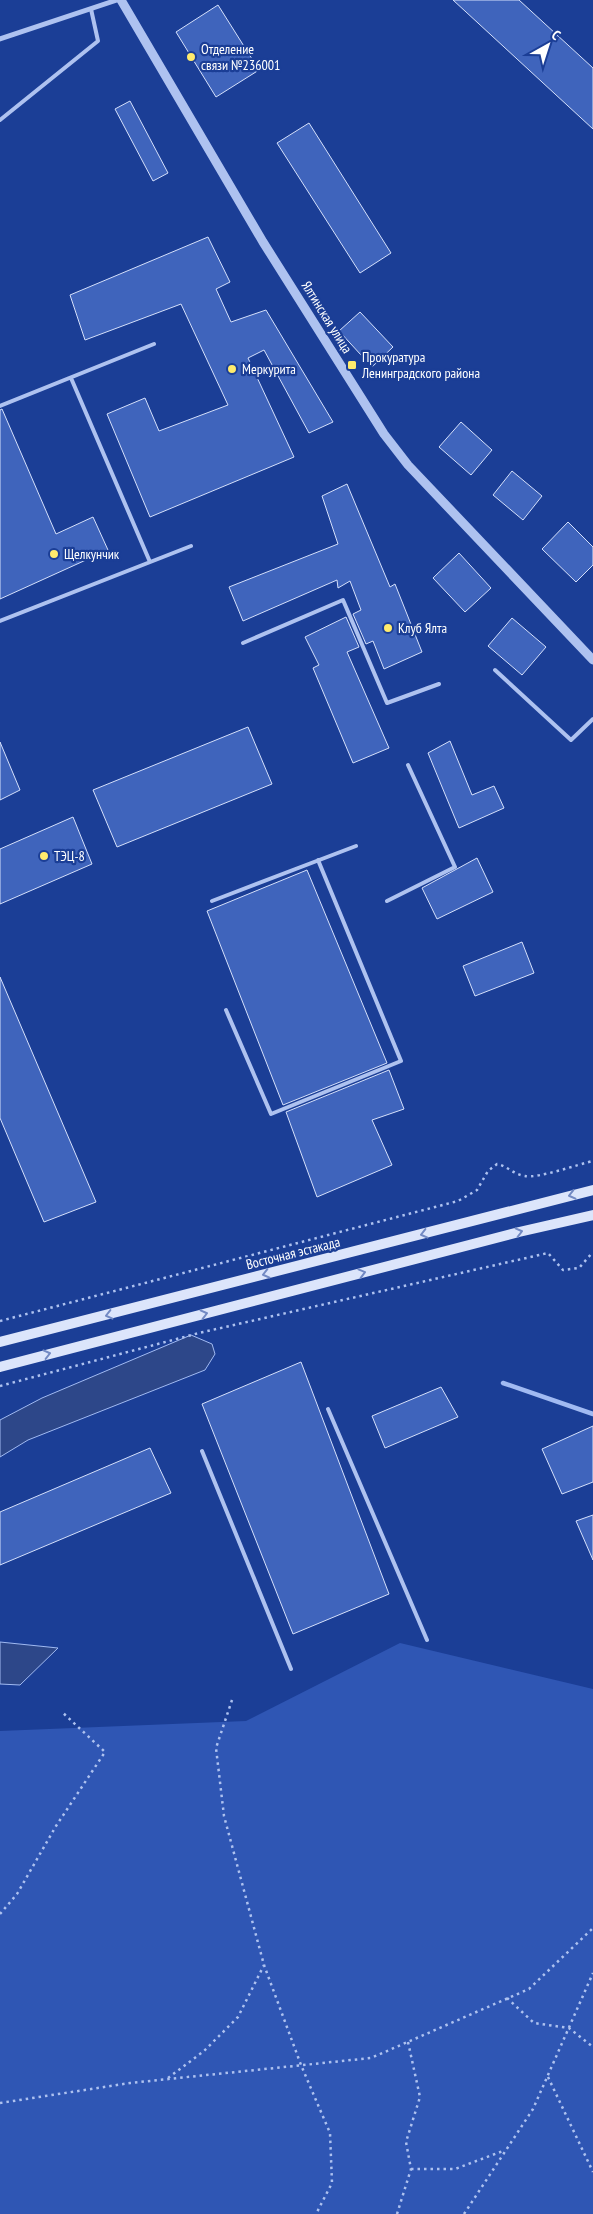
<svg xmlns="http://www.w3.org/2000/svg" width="593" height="2214" font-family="'PT Sans Narrow',sans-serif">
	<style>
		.green { fill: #2f56b4 }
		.water { fill: #2d4789; stroke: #a1baf2 }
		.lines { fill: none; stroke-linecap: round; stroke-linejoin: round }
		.stream { stroke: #a1baf2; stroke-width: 4.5 }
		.building { fill: #3f64bc; stroke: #d5e0fb }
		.path { stroke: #aec2f0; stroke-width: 2.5; stroke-dasharray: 2.5 4; stroke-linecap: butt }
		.service { stroke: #aec2f0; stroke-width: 4 }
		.minor { stroke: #aec2f0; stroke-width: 5 }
		.tertiary { stroke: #aec2f0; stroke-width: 9 }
		.secondary { stroke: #dce5fb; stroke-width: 10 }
		.oneway { stroke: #7289c3 }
		.poi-dot { fill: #ffeb6d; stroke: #1b3e96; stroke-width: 2 }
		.labels { text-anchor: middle; stroke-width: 4.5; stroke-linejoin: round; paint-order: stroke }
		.poi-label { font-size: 14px; fill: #fff; stroke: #1b3e96; text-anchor: start }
		.street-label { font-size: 14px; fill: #fff; stroke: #1b3e96 }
	</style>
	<rect width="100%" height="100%" fill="#1b3e96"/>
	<path class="green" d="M400 1643 593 1689V2214H0V1731L246 1721Z"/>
	<path class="water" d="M191 1335 212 1344 215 1354 205 1370 28 1440 0 1457V1420L42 1398Z
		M0 1642 58 1648 20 1685 0 1684Z"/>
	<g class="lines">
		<path class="stream" d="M503 1383 593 1414"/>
	</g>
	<path class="building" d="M453 0H519L593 68V129Z
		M218 5 259 70 216 97 176 32Z
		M130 101 168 173 153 181 115 109Z
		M309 123 391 253 360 273 277 143Z
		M208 237 230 282 216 289 231 322 266 310 333 422 309 433 264 350 248 358 294 457 150 517 107 414 145 398 159 431 228 405 181 304 85 340 70 295Z
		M360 312 393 347 372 367 339 331Z
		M2 409 56 534 93 517 108 550 0 599V410Z
		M461 422 492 450 471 475 439 447Z
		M512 471 542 496 523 520 493 495Z
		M347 484 390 587 395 584 422 652 384 669 373 641 366 644 353 614 361 610 350 581 338 588 337 580 243 621 229 587 338 544 322 496Z
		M568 522 593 547V565L576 582 542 549Z
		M459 553 491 588 465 612 433 578Z
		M346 617 359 647 347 652 389 748 353 763 313 668 319 665 305 637Z
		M512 618 546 647 522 675 488 646Z
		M248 727 272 784 117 847 93 790Z
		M450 741 472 795 494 786 504 808 459 828 428 753Z
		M0 742 20 790 0 800Z
		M73 817 92 864 0 904V849Z
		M477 858 493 892 437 919 422 888Z
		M307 870 387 1063 283 1105 207 911Z
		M522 942 534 973 475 996 463 966Z
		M0 977 96 1202 44 1222 0 1118Z
		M389 1070 404 1109 372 1120 392 1165 317 1197 286 1112Z
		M301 1362 389 1594 293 1634 202 1404Z
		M441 1387 458 1417 385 1448 372 1416Z
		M593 1426V1482L562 1494 542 1449Z
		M150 1448 171 1493 0 1565V1512Z
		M593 1515V1560L576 1521Z"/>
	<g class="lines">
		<path class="path" d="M0 1321 458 1201 477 1190 488 1171 497 1164C507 1166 513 1174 525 1176 537 1179 579 1164 593 1161
			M0 1386 199 1333 548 1253 563 1270 579 1268 593 1252
			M232 1700 216 1748 224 1816 264 1965 301 2065 330 2133 332 2183 316 2214
			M0 1914 17 1894 56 1826 105 1752 62 1712
			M507 1998 534 2023 569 2028 593 2047
			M548 2077 593 2172
			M168 2078 204 2051 238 2017 264 1965
			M0 2103 130 2083 371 2058 529 1989 593 1928
			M411 2169H455L503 2151
			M397 2214 411 2169 406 2142 420 2097 408 2042
			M464 2214 533 2109 593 1973"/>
		<path class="service" d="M0 120 98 41 91 9
			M71 378 150 562
			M0 406 154 344
			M0 621 191 546
			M243 643 343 600 387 703 439 684
			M495 670 571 740 593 719
			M212 901 356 846
			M387 901 455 867 408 765
			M226 1010 271 1114 401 1061 318 860
			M328 1409 427 1640
			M202 1451 291 1669"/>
		<path class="minor" d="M0 39 117 0"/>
		<path class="tertiary" d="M121 0 263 242 384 434 408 465 593 660"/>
		<path class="secondary" d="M0 1342 593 1190
			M0 1367 519 1232 593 1215"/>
	</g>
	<defs><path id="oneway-chevron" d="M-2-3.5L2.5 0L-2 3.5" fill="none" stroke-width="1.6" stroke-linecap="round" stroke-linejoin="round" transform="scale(1.25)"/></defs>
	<g class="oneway">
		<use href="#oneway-chevron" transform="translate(572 1195) rotate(166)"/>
		<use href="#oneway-chevron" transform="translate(519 1232) rotate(-14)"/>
		<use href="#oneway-chevron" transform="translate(424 1234) rotate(166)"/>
		<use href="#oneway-chevron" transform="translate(362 1273) rotate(-15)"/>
		<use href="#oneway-chevron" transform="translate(266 1274) rotate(166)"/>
		<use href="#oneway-chevron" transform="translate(204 1314) rotate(-14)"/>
		<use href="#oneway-chevron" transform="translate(109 1315) rotate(166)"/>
		<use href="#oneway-chevron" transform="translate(47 1354) rotate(-14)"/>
	</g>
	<g class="poi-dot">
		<circle cx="191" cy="57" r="5"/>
		<rect x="347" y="360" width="10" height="10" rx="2.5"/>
		<circle cx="232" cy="369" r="5"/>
		<circle cx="54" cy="554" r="5"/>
		<circle cx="388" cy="628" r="5"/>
		<circle cx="44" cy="856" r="5"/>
	</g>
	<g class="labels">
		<g class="poi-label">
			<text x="201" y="54">Отделение<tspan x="201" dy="16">связи №236001</tspan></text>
			<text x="362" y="362">Прокуратура<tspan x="362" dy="16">Ленинградского района</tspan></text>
			<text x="242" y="374">Меркурита</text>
			<text x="64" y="559">Щелкунчик</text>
			<text x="398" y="633">Клуб Ялта</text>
			<text x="54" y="861">ТЭЦ-8</text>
		</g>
		<g class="street-label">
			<text transform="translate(327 317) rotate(58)" y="5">Ялтинская улица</text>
			<text transform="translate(293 1253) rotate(-14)" y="5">Восточная эстакада</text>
		</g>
	</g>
	<g transform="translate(548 45) rotate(39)" stroke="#1b3e96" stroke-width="4" paint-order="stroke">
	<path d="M0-4L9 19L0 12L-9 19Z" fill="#ffffff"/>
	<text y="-8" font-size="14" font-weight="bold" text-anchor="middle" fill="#ffffff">С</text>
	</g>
</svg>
